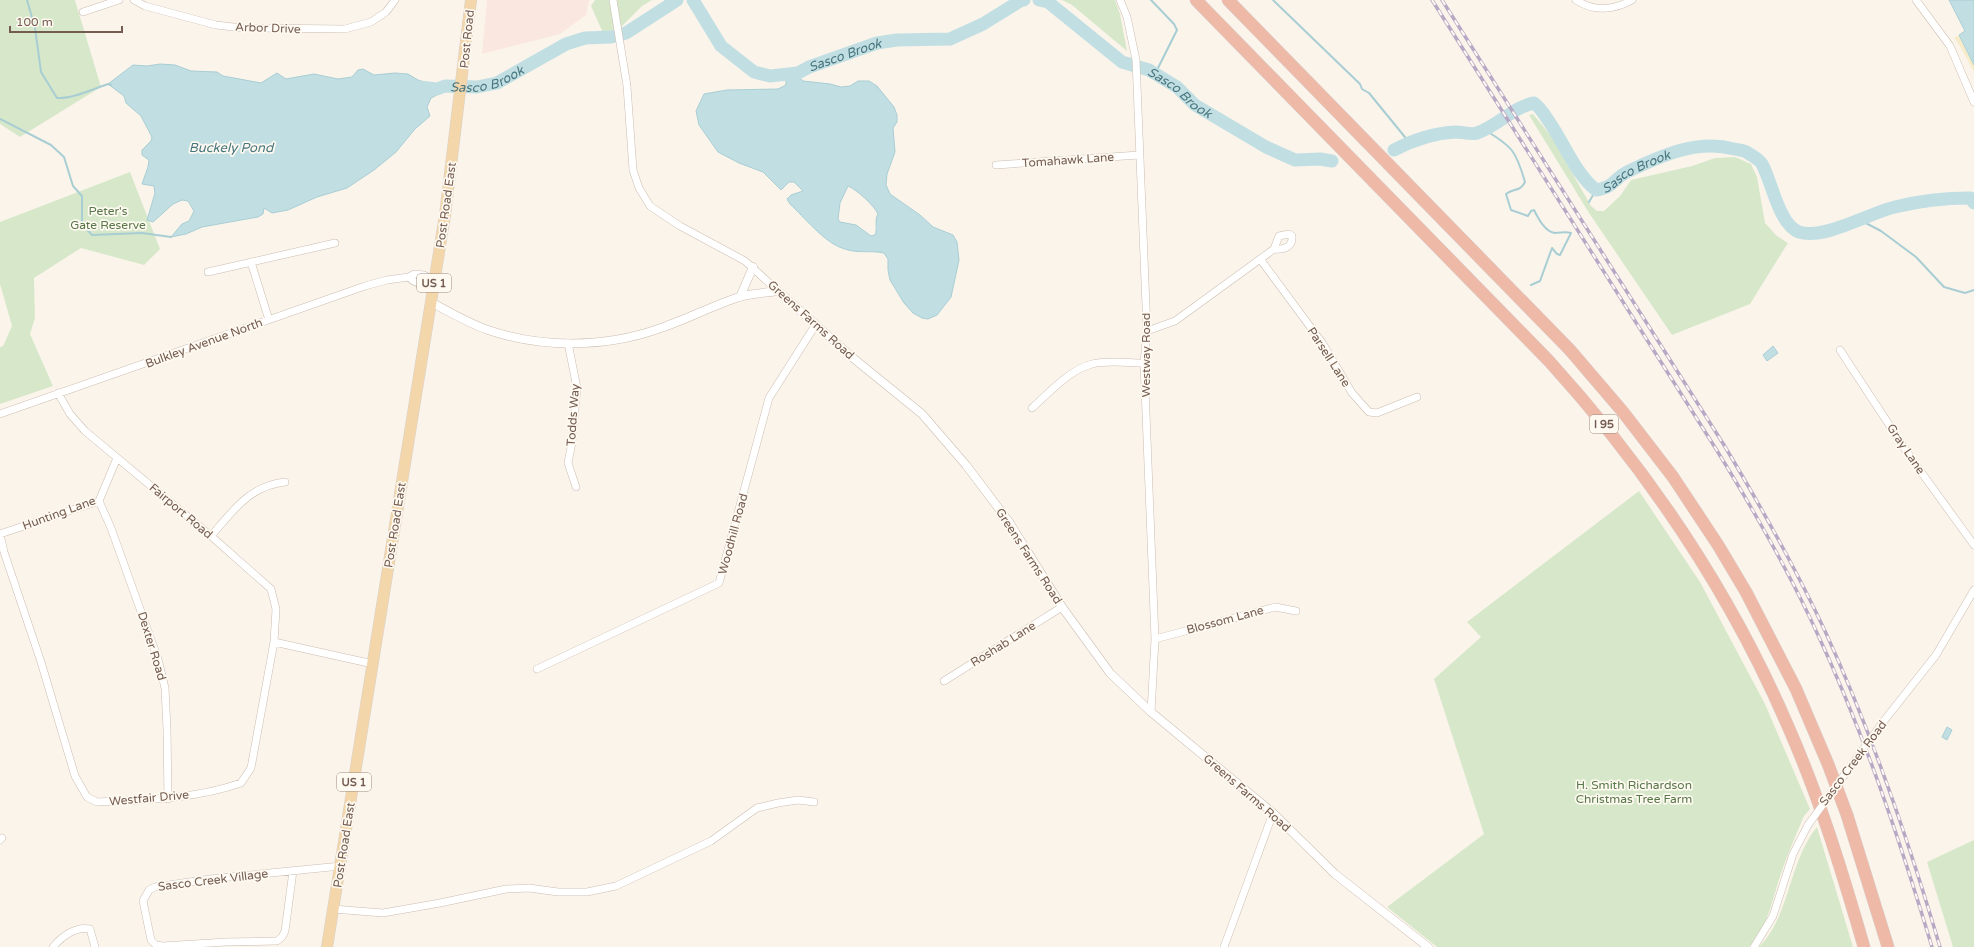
<svg xmlns="http://www.w3.org/2000/svg" width="1974" height="947" font-family="'Varela Round',sans-serif">
	<style>
		.commercial { fill: #fae7e0 }
		.green { fill: #d7e8ca }
		.sand { fill: #f7ecc9 }
		.water { fill: #c1dfe3; stroke: #a8ced4; fill-rule: evenodd }
		.lines { fill: none; stroke-linecap: round; stroke-linejoin: round }
		.stream { stroke: #a8ced4; stroke-width: 2 }
		.river { stroke: #c1dfe3; stroke-width: 13 }
		.minor-casing { stroke: #ccbdb1; stroke-width: 8 }
		.tertiary-casing { stroke: #ccbdb1; stroke-width: 9 }
		.primary-casing { stroke: #d8d1ce; stroke-width: 12 }
		.motorway-casing { stroke: #d8d1ce; stroke-width: 13 }
		.minor { stroke: #fff; stroke-width: 7 }
		.tertiary { stroke: #fff; stroke-width: 8 }
		.primary { stroke: #f3d6aa; stroke-width: 11 }
		.motorway { stroke: #efb9a8; stroke-width: 12 }
		.rail-casing { stroke: #b7a9c5; stroke-width: 3.5 }
		.rail { stroke: #fef9f1; stroke-width: 2; stroke-dasharray: 6; stroke-linecap: butt }
		.minor-bridge-casing { stroke: #ccbdb1; stroke-width: 8; stroke-linecap: butt }
		.minor-bridge { stroke: #fff; stroke-width: 7 }
		.labels { text-anchor: middle; stroke-width: 3.5; stroke-linejoin: round; paint-order: stroke }
		.shield { fill: #fef9f1; stroke: #9d8b80; stroke-width: 1 }
		.shield-label { font-size: 11px; font-weight: bold; fill: #745c50 }
		.street-label { font-size: 12px; fill: #745c50; stroke: #fef9f1 }
		.park-label { font-size: 12px; fill: #587849; stroke: #fef9f1 }
		.water-label { font-size: 13px; font-style: italic; fill: #48767e; stroke: #fef9f1 }
	</style>
	<rect width="100%" height="100%" fill="#fbf4eb"/>
	<path class="commercial" d="M487 0H589L586 15 560 34 482 54Z"/>
	<path class="green" d="M0 0H75L101 87 20 137 0 124Z
		M595 0H652L642 6 621 27 603 33 591 6Z
		M1062 0H1115L1120 14 1127 51 1072 5Z
		M1533 114 1551 136 1591 206 1597 211H1604L1620 196 1631 180 1692 166 1715 158 1735 157 1751 164 1757 177 1765 223 1777 236 1788 243 1750 304 1672 335 1589 213 1529 115Z
		M130 172 160 249 144 265 81 248 34 278 35 318 30 334 53 386 0 404V347L3 346 12 326 0 284V222Z
		M1639 491 1700 582 1765 704 1810 809 1804 816C1797 833 1789 850 1783 868 1772 897 1771 922 1749 947H1437L1387 907 1484 834 1434 679 1481 637 1467 622Z
		M1817 827 1853 947H1759C1791 914 1788 863 1817 827Z
		M1974 840V947H1953L1927 862Z"/>
	<path class="sand" d="M1959 35 1974 65V72L1960 46 1954 38Z"/>
	<path class="water" d="M1949 0H1974V65L1959 35 1965 31Z
		M160 64 175 65 191 71 217 72 223 76 261 83 277 73 286 79 314 74 338 79 352 77 358 70 363 69 374 75 395 73 408 74 418 80 434 85 437 89V95L431 98 427 107 430 116 415 129 396 152 374 170 347 188 317 197 288 210 272 213 264 208 263 214 258 217 202 227 186 234 171 237 182 224 189 221 194 211 188 201 182 200 173 204 153 222 147 220 155 193 154 186 142 184 148 167 149 160 142 155V150L151 141 152 137 141 116 126 103 124 96 108 84 133 65 147 66Z
		M800 78 803 81 830 84 841 87 850 86 858 81H869L877 86 894 107 897 115V122L893 128 895 152 887 174 886 185 890 194 920 215 933 227 953 235 957 242 959 260 951 297 937 315 928 319 922 318 913 313 904 303 890 280 888 270V259L884 253C871 250 856 254 842 248 824 242 804 217 790 204L787 199 791 195 803 191 794 182H789L781 190 763 172 739 163 718 152 699 125 696 111 704 94 727 90 778 89 786 85V80ZM848 186C857 190 874 205 878 214 874 220 878 228 875 235L871 236 856 225 840 222 838 219 840 203Z
		M1773 346 1778 353 1767 361 1763 355Z
		M1947 727 1952 730 1947 740 1942 737Z"/>
	<g class="lines">
		<path class="stream" d="M27 0 35 28 41 72 57 98C72 99 93 89 108 84L111 85
			M1151 0 1174 24 1177 30 1155 74
			M1273 0 1360 84 1362 89 1369 93 1409 142
			M0 119 51 145 64 157 73 186 82 196V224L92 235 142 233 171 237
			M1485 130C1513 147 1516 151 1525 182 1520 192 1514 188 1506 194L1511 210 1528 216 1531 211 1534 210C1538 218 1545 232 1555 233 1561 233 1565 231 1571 233L1560 255 1557 254 1552 248 1540 281 1531 285
			M1589 202 1596 190
			M1860 220 1881 231 1916 257 1944 287 1965 293 1974 290"/>
		<g class="river">
			<path id="s1" d="M693 0 721 46 754 72 770 76 798 73 809 67 877 43 897 40 950 39 983 24 1020 1 1024 0"/>
			<path id="s2" d="M1039 0 1048 2 1122 62 1149 70 1177 87 1195 105 1266 147 1295 160 1320 159 1332 161"/>
			<path id="s3" d="M419 87 437 89 445 86 477 87 497 83 566 44 585 38 611 37 626 33 677 0"/>
			<path id="s4" d="M1394 150C1413 140 1434 133 1456 132 1463 132 1471 135 1477 133 1498 126 1513 107 1534 103 1541 108 1545 116 1550 123 1565 145 1575 173 1596 190 1615 187 1613 179 1627 172 1660 156 1697 139 1734 149 1739 150 1744 150 1748 153 1753 156 1760 160 1762 164 1772 182 1779 225 1799 232 1825 240 1869 213 1895 207 1919 201 1944 198 1970 198L1974 203"/>
		</g>
		<g class="minor-casing">
			<path id="minor" d="M134 0 145 6 216 25 242 28 345 29 371 22 386 12 395 0
				M613 0 627 86 633 170 639 188 650 206 680 226 745 261 778 291
				M1120 0 1127 17 1136 60 1147 331 1144 363 1155 639 1151 712
				M1576 0C1594 12 1614 10 1632 0
				M1916 0 1950 46 1974 102
				M83 12 119 0
				M996 165 1139 155
				M1260 259 1323 344 1352 393 1369 412 1377 413 1417 397
				M251 262 269 320
				M208 272 335 243
				M409 277C415 285 426 284 434 281
				M1147 331 1175 321 1274 249 1279 236 1289 234 1292 236C1293 247 1284 250 1274 249
				M568 343 577 388 572 442 568 463 576 487
				M1840 350 1911 458 1974 545
				M58 393 70 414 85 431 211 536 271 589 276 609 274 642 251 768 241 783C195 799 145 800 97 802L87 797 75 776 41 662 4 552 0 534 99 501 117 458
				M1032 408C1049 393 1069 370 1092 364 1108 360 1127 363 1144 363
				M0 414 365 286 387 280 409 277 414 274 424 275 434 281
				M99 501 111 528 158 659 165 688 167 729 168 799
				M211 536C233 511 249 486 285 482
				M1155 639 1275 607 1296 611
				M274 642 373 664
				M537 669 719 583 769 398 816 324
				M944 681 1062 607
				M1883 722 1936 655 1974 590
				M0 840 2 838
				M293 871 285 931 282 937 277 941 226 942 163 946 156 945 151 940 143 901 149 890 155 887 210 879 341 866
				M333 909 383 913 440 903 506 889 529 888 558 892H587L616 886 711 841 757 808 778 803 798 800 814 802
				M53 947C62 936 76 926 90 929L95 947
				M1224 947 1273 813
				M1754 947 1773 916 1793 854 1808 825"/>
		</g>
		<g class="tertiary-casing">
			<path id="tertiary" d="M740 297 753 267
				M431 302C449 312 468 323 488 330 541 348 604 348 658 329 685 320 712 306 739 297 752 293 765 293 778 291L853 358 922 414 966 465 1009 522 1062 607 1110 673 1151 712 1273 813 1335 874 1428 947"/>
		</g>
		<g class="primary-casing">
			<path id="primary" d="M327 947 445 215 471 0"/>
		</g>
		<g class="motorway-casing">
			<path id="motorway" d="M1196 0 1549 361C1647 469 1729 590 1787 724 1819 796 1842 871 1864 947
				M1228 0 1570 350 1623 412 1673 477 1718 545 1746 592 1796 689 1828 764 1847 815 1888 947"/>
		</g>
		<use href="#minor" class="minor"/>
		<use href="#tertiary" class="tertiary"/>
		<use href="#primary" class="primary"/>
		<use href="#motorway" class="motorway"/>
		<g class="rail-casing">
			<path id="rail" d="M1432 0 1716 449C1753 509 1789 571 1818 635 1865 736 1900 841 1932 947
				M1442 0 1724 445C1760 505 1795 567 1825 631 1872 733 1908 839 1940 947"/>
		</g>
		<use href="#rail" class="rail"/>
		<g class="minor-bridge-casing">
			<path id="minor-bridge" d="M1808 825 1883 722"/>
		</g>
		<use href="#minor-bridge" class="minor-bridge"/>
	</g>
	<g class="labels">
		<g class="shield">
			<rect x="417" y="274" width="34" height="18" rx="3"/>
			<rect x="1590" y="415" width="28" height="18" rx="3"/>
			<rect x="337" y="773" width="34" height="18" rx="3"/>
		</g>
		<g class="shield-label">
			<text x="434" y="287">US 1</text>
			<text x="1604" y="428">I 95</text>
			<text x="354" y="786">US 1</text>
		</g>
		<g class="street-label">
			<text transform="translate(268 28) rotate(2)" y="4">Arbor Drive</text>
			<text transform="translate(467 39) rotate(-84)" y="4">Post Road</text>
			<text transform="translate(1068 160) rotate(-4)" y="4">Tomahawk Lane</text>
			<text transform="translate(446 205) rotate(-82)" y="4">Post Road East</text>
			<text transform="translate(811 320) rotate(42)" y="4">Greens Farms Road</text>
			<text transform="translate(204 343) rotate(-20)" y="4">Bulkley Avenue North</text>
			<text transform="translate(1146 355) rotate(-90)" y="4">Westway Road</text>
			<text transform="translate(1329 357) rotate(57)" y="4">Parsell Lane</text>
			<text transform="translate(573 415) rotate(-86)" y="4">Todds Way</text>
			<text transform="translate(1906 449) rotate(56)" y="4">Gray Lane</text>
			<text transform="translate(181 511) rotate(40)" y="4">Fairport Road</text>
			<text transform="translate(59 513) rotate(-20)" y="4">Hunting Lane</text>
			<text transform="translate(395 525) rotate(-81)" y="4">Post Road East</text>
			<text transform="translate(733 534) rotate(-75)" y="4">Woodhill Road</text>
			<text transform="translate(1029 556) rotate(57)" y="4">Greens Farms Road</text>
			<text transform="translate(1225 620) rotate(-15)" y="4">Blossom Lane</text>
			<text transform="translate(1003 644) rotate(-32)" y="4">Roshab Lane</text>
			<text transform="translate(152 646) rotate(73)" y="4">Dexter Road</text>
			<text transform="translate(1853 763) rotate(-53)" y="4">Sasco Creek Road</text>
			<text transform="translate(1247 793) rotate(41)" y="4">Greens Farms Road</text>
			<text transform="translate(149 798) rotate(-5)" y="4">Westfair Drive</text>
			<text transform="translate(344 845) rotate(-81)" y="4">Post Road East</text>
			<text transform="translate(213 880) rotate(-7)" y="4">Sasco Creek Village</text>
		</g>
		<g class="park-label">
			<text x="108" y="215">Peter's<tspan x="108" dy="14">Gate Reserve</tspan></text>
			<text x="1634" y="789">H. Smith Richardson<tspan x="1634" dy="14">Christmas Tree Farm</tspan></text>
		</g>
		<g class="water-label">
			<text dy="5" stroke="none"><textPath href="#s1" startOffset="191">Sasco Brook</textPath></text>
			<text dy="5" stroke="none"><textPath href="#s3" startOffset="70">Sasco Brook</textPath></text>
			<text dy="5" stroke="none"><textPath href="#s2" startOffset="171">Sasco Brook</textPath></text>
			<text x="231" y="152">Buckely Pond</text>
			<text dy="5" stroke="none"><textPath href="#s4" startOffset="303">Sasco Brook</textPath></text>
		</g>
	</g>
	<path d="M10 26v6h112v-6" fill="none" stroke="#745c50" stroke-width="2"/>
	<text x="16" y="26" font-size="12" fill="#745c50" stroke="#fef9f1" stroke-width="3" paint-order="stroke">100 m</text>
</svg>
